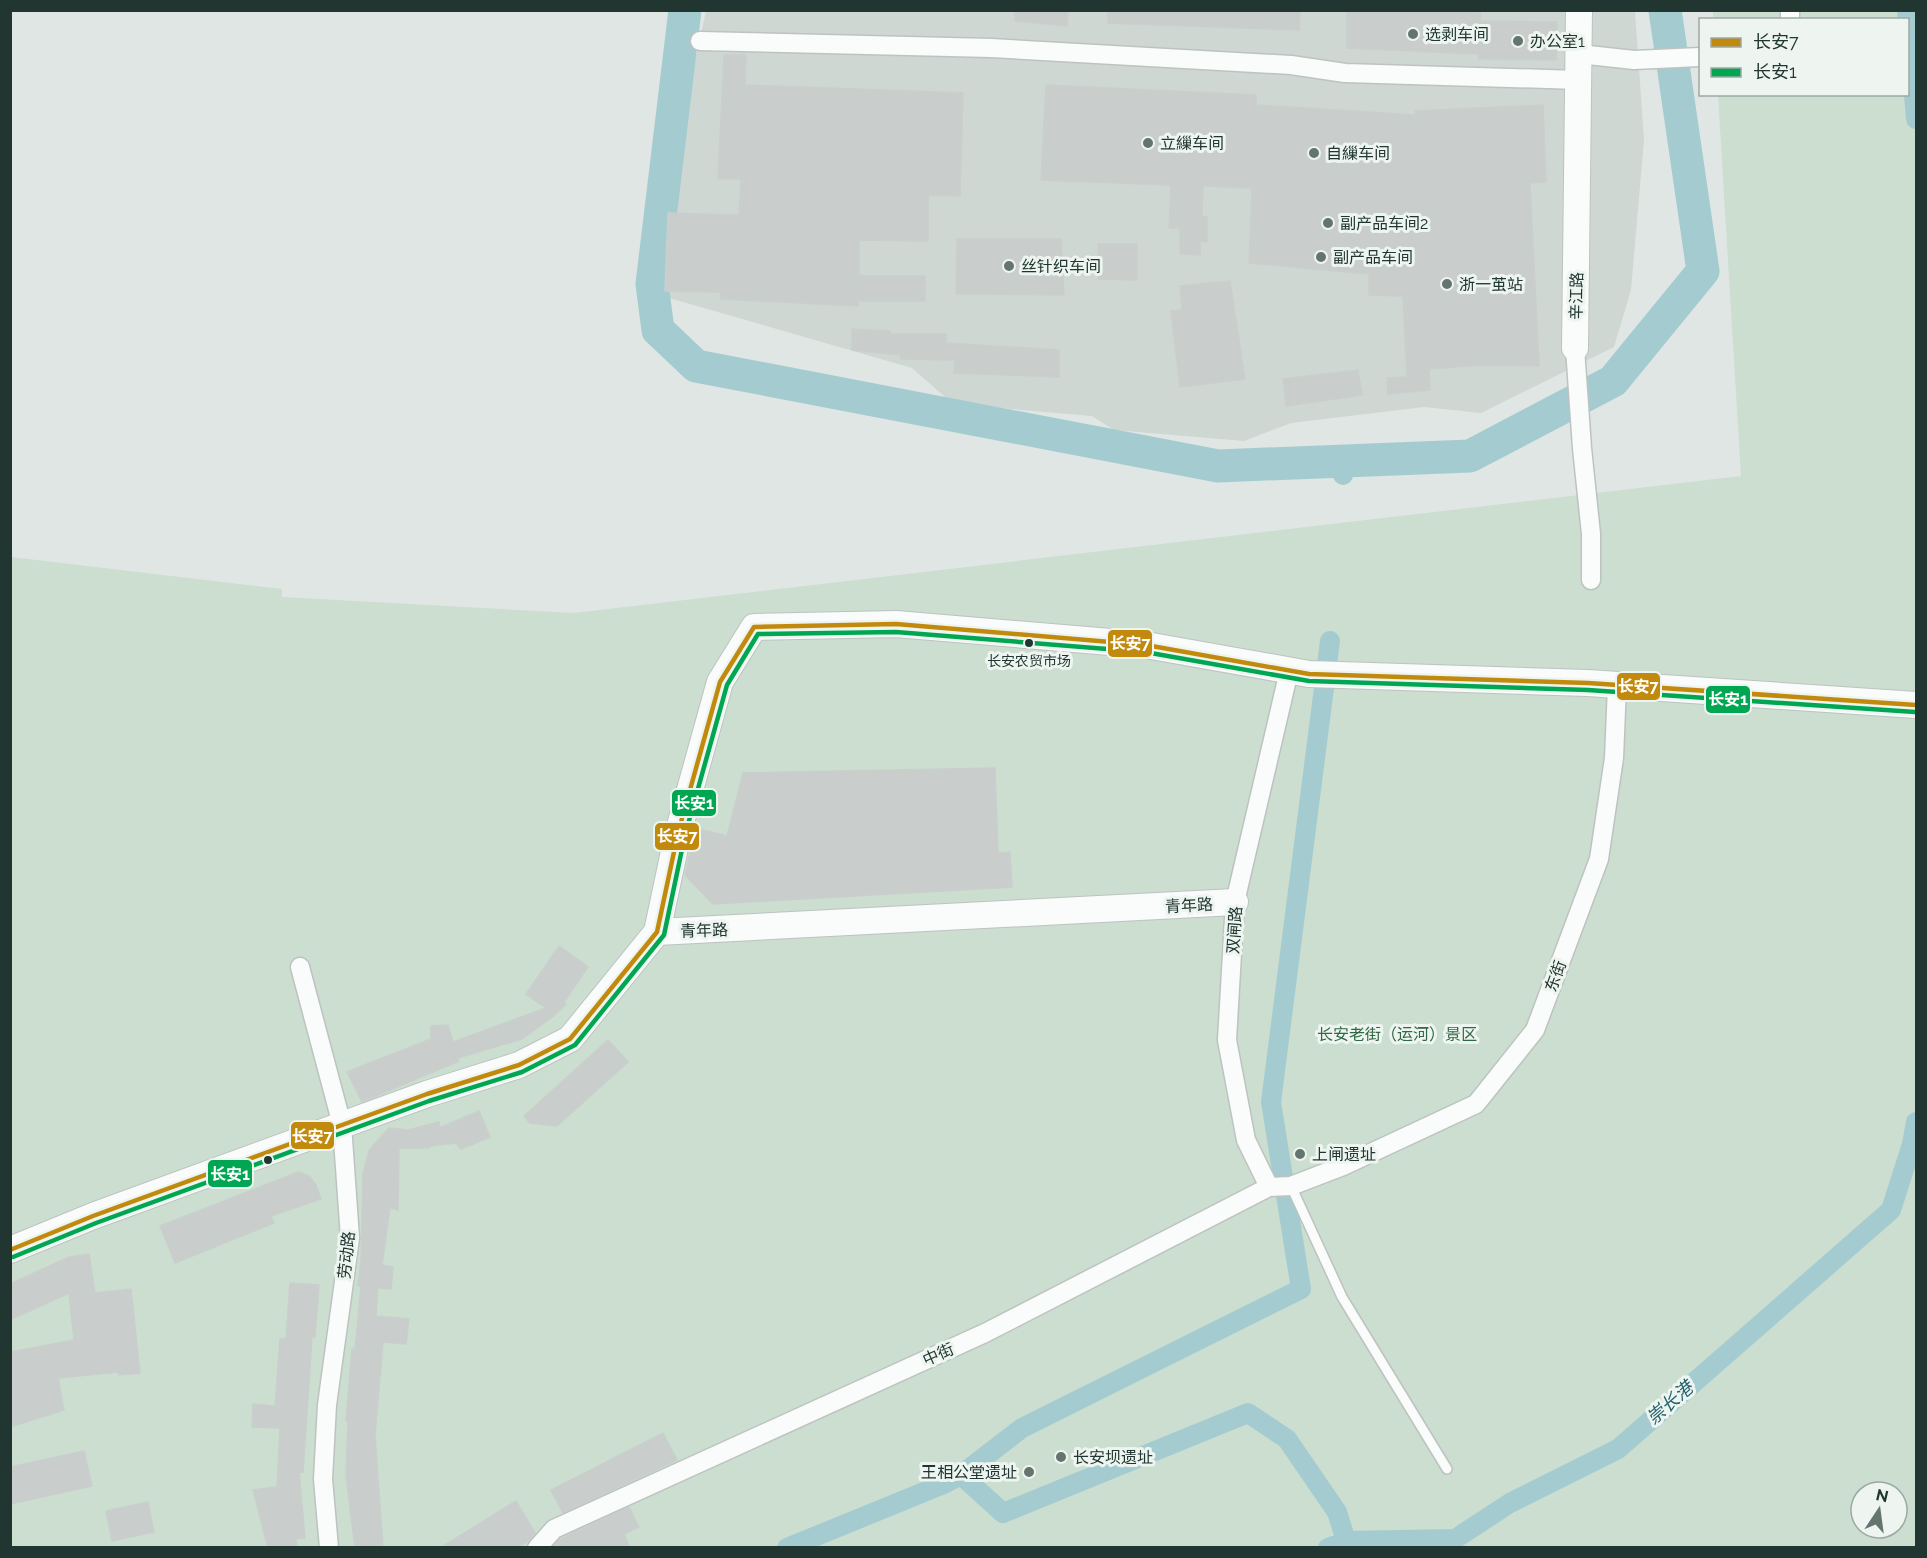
<svg xmlns="http://www.w3.org/2000/svg" width="1927" height="1558" font-family="Raleway,'Noto Sans SC',sans-serif">
	<style>
		.built { fill: #cfd7d3 }
		.green { fill: #cbded0; fill-rule: evenodd }
		.lines { fill: none; stroke-linecap: round; stroke-linejoin: round }
		.canal { stroke: #a4ccd0; stroke-width: 20 }
		.river { stroke: #a4ccd0; stroke-width: 33 }
		.building { fill: #c9cecc; stroke: #c9cfcc; stroke-width: 1.5 }
		.lane-casing { stroke: #bdc3c0; stroke-width: 12 }
		.street-casing { stroke: #bdc3c0; stroke-width: 21 }
		.secondary-casing { stroke: #bdc3c1; stroke-width: 28 }
		.lane { stroke: #fafbfb; stroke-width: 9 }
		.street { stroke: #fafbfb; stroke-width: 18 }
		.secondary { stroke: #fafbfb; stroke-width: 26 }
		.bus-1-casing { stroke: #eef5f1; stroke-width: 9 }
		.bus-2-casing { stroke: #eef5f1; stroke-width: 9 }
		.bus-1 { stroke: #c28a0c; stroke-width: 4.5 }
		.bus-2 { stroke: #00a651; stroke-width: 4.5 }
		.poi-dot { fill: #64746f; stroke: #eef5f1; stroke-width: 2 }
		.bus-dot { fill: #213630; stroke: #eef5f1; stroke-width: 2 }
		.labels { text-anchor: middle; stroke-width: 6; stroke-linejoin: round; paint-order: stroke }
		.bus-label { font-size: 14px; fill: #213630; stroke: #eef5f1 }
		.poi-label { font-size: 16px; fill: #213630; stroke: #eef5f1; text-anchor: start }
		.street-label { font-size: 16px; fill: #213630; stroke: #eef5f1 }
		.park-label { font-size: 16px; fill: #306844; stroke: #eef5f1 }
		.water-label { font-size: 18px; font-style: italic; fill: #22616b; stroke: #eef5f1 }
		.line-badge { stroke: #eef5f1; stroke-width: 2 }
		.badge-label { font-size: 16px; text-anchor: middle; font-weight: bold; fill: #fff }
	</style>
	<rect width="100%" height="100%" fill="#e0e6e3"/>
	<path class="built" d="M706 11H1635L1644 140 1631 290 1614 347 1481 413 1424 407 1291 423 1244 441 1114 430 1092 416 953 404 912 368 669 298 672 165Z"/>
	<path class="green" d="M1713 11H1916V1547L11 1548V557L282 589V597L574 613 1741 476 1718 95 1908 94V20H1713ZM1861 1492H1897V1528H1861Z"/>
	<g class="lines">
		<path class="canal" d="M1907 10 1916 119
			M1343 475V461
			M961 1475 1003 1513 1248 1413 1287 1439 1337 1512 1346 1541
			M787 1548 946 1483 961 1475 1022 1428 1301 1289 1271 1102 1330 641
			M1328 1548 1346 1541 1455 1539 1510 1503 1618 1449 1891 1210 1912 1144 1916 1122"/>
		<path class="river" d="M685 10 652 284 658 330 696 366 1218 466 1470 456 1613 381 1703 271 1665 10"/>
	</g>
	<path class="building" d="M1015 10H1068L1067 26 1015 21Z
		M1108 10H1300L1299 30 1108 23Z
		M1347 10H1428L1481 13 1480 21 1557 22 1556 60 1479 59V54L1347 48Z
		M724 55H746L745 85 963 93 960 196 928 195V241L859 240V276H925V301H858V306L721 299V292L665 291 668 213 739 215 741 179H718Z
		M1046 85 1256 95V105L1416 115 1415 111 1543 105 1546 182 1530 183 1539 366 1482 365 1429 369 1430 390 1388 394 1387 378 1407 377 1403 296 1369 295V274L1249 263 1252 188 1203 186 1202 216 1207 217V242L1200 241V255L1180 254V228H1169L1171 185 1041 180Z
		M957 239H1061L1064 295 956 294Z
		M1098 244H1137V280L1099 279Z
		M1230 281 1245 379 1180 387 1171 311 1182 310 1180 286Z
		M852 329 890 331V334H946V343L1059 350V377L954 373 955 360 901 359V355L852 350Z
		M1358 370 1362 395 1286 406 1283 379Z
		M995 768 998 853 1010 852 1012 887 713 904 685 875 695 828 727 836 743 773Z
		M559 946 588 967 564 1002 566 1004 555 1015 522 1039 458 1058 459 1061 362 1102 347 1072 431 1039V1026L448 1025 453 1042 546 1008 526 994Z
		M608 1040 628 1062 557 1126 530 1123 524 1116Z
		M479 1111 490 1137 461 1149 456 1143 430 1146 429 1148H399L398 1210 390 1208 382 1265 393 1267 391 1289 378 1288 376 1316 409 1319 406 1344 383 1342 375 1436 383 1548H355L346 1475 348 1421 346 1420 352 1349 355 1350 361 1286H358L361 1260 363 1174 369 1150 389 1128 408 1130 439 1122V1128Z
		M298 1172 309 1176 316 1185 321 1199 271 1216 274 1223 175 1263 160 1226Z
		M89 1254 95 1293 131 1289 140 1373 119 1375 118 1372 58 1378 64 1410 10 1427V1352L74 1340 69 1293 10 1320V1284L69 1257Z
		M290 1283 319 1285 315 1337H312L303 1472 299 1471 305 1538 296 1539 297 1548H268L253 1490 277 1487 280 1428 252 1427 253 1404 275 1406 280 1339H286Z
		M663 1433 677 1460 563 1513 551 1490Z
		M84 1451 92 1486 10 1504V1467Z
		M516 1501 535 1533 528 1541 517 1548H440Z
		M148 1502 154 1532 112 1541 106 1511Z
		M629 1507 639 1527 624 1534 630 1548H553L559 1540 573 1533Z"/>
	<g class="lines">
		<g class="lane-casing">
			<path id="lane" d="M1291 1186 1342 1297 1447 1469"/>
		</g>
		<g class="street-casing">
			<path id="street" d="M1790 20V10
				M700 41 991 48 1291 65 1345 73 1579 80
				M1579 54 1634 60 1700 57
				M1575 348 1582 448 1591 534V580
				M300 967 342 1125 350 1238 327 1405 323 1479 329 1548
				M1269 1187 1246 1140 1227 1040 1235 902 1289 671
				M537 1548 554 1529 985 1333 1269 1187 1291 1186 1343 1166 1476 1104 1535 1030 1599 859 1614 758 1617 686"/>
		</g>
		<g class="secondary-casing">
			<path id="secondary" d="M1575 348 1579 10
				M657 932 1235 902
				M10 1250 93 1216 427 1094 519 1065 570 1039 657 932 678 833 720 682 754 627 896 624 1146 645 1309 674 1588 683 1916 705"/>
		</g>
		<use href="#lane" class="lane"/>
		<use href="#street" class="street"/>
		<use href="#secondary" class="secondary"/>
		<g class="bus-1-casing">
			<path id="bus-1" d="M10 1250 93 1216 427 1094 519 1065 570 1039 657 932 678 833 720 682 754 627 896 624 1146 645 1309 674 1588 683 1916 705"/>
		</g>
		<g class="bus-2-casing">
			<path id="bus-2" d="M13 1257 96 1223 429 1101 522 1072 575 1045 664 935 685 835 727 685 758 634 896 632 1145 652 1309 681 1588 690 1915 712"/>
		</g>
		<use href="#bus-1" class="bus-1"/>
		<use href="#bus-2" class="bus-2"/>
	</g>
	<g class="poi-dot">
		<circle cx="1413" cy="34" r="6"/>
		<circle cx="1518" cy="41" r="6"/>
		<circle cx="1148" cy="143" r="6"/>
		<circle cx="1314" cy="153" r="6"/>
		<circle cx="1328" cy="223" r="6"/>
		<circle cx="1321" cy="257" r="6"/>
		<circle cx="1009" cy="266" r="6"/>
		<circle cx="1447" cy="284" r="6"/>
		<circle cx="1300" cy="1154" r="6"/>
		<circle cx="1061" cy="1457" r="6"/>
		<circle cx="1029" cy="1472" r="6"/>
	</g>
	<g class="bus-dot">
		<circle cx="1029" cy="643" r="5"/>
		<circle cx="268" cy="1160" r="5"/>
	</g>
	<g class="labels">
		<g class="bus-label">
			<text x="1029" y="666">长安农贸市场</text>
		</g>
		<g class="poi-label">
			<text x="1425" y="40">选剥车间</text>
			<text x="1530" y="47">办公室1</text>
			<text x="1160" y="149">立繅车间</text>
			<text x="1326" y="159">自繅车间</text>
			<text x="1340" y="229">副产品车间2</text>
			<text x="1333" y="263">副产品车间</text>
			<text x="1021" y="272">丝针织车间</text>
			<text x="1459" y="290">浙一茧站</text>
			<text x="1312" y="1160">上闸遗址</text>
			<text x="1073" y="1463">长安坝遗址</text>
			<text x="1017" y="1478" text-anchor="end">王相公堂遗址</text>
		</g>
		<g class="street-label">
			<text transform="translate(1576 296) rotate(-89)" y="6">辛江路</text>
			<text transform="translate(1189 905) rotate(-3)" y="6">青年路</text>
			<text transform="translate(704 930) rotate(-2)" y="6">青年路</text>
			<text transform="translate(1234 930) rotate(-86)" y="6">双闸路</text>
			<text transform="translate(1555 976) rotate(-70)" y="6">东街</text>
			<text transform="translate(346 1255) rotate(-84)" y="6">劳动路</text>
			<text transform="translate(938 1354) rotate(-24)" y="6">中街</text>
		</g>
		<g class="park-label">
			<text x="1397" y="1040">长安老街（运河）景区</text>
		</g>
		<g class="water-label">
			<text transform="translate(1670 1403) rotate(-41)" y="6">崇长港</text>
		</g>
	</g>
	<g class="line-badge">
		<rect x="1107" y="629" width="46" height="29" rx="6" fill="#c28a0c"/>
		<rect x="1616" y="672" width="45" height="29" rx="6" fill="#c28a0c"/>
		<rect x="1705" y="685" width="46" height="29" rx="6" fill="#00a651"/>
		<rect x="671" y="789" width="46" height="28" rx="6" fill="#00a651"/>
		<rect x="654" y="822" width="46" height="29" rx="6" fill="#c28a0c"/>
		<rect x="290" y="1121" width="45" height="29" rx="6" fill="#c28a0c"/>
		<rect x="207" y="1159" width="46" height="29" rx="6" fill="#00a651"/>
	</g>
	<g class="badge-label">
		<text x="1130" y="649">长安7</text>
		<text x="1638" y="692">长安7</text>
		<text x="1728" y="705">长安1</text>
		<text x="694" y="809">长安1</text>
		<text x="677" y="842">长安7</text>
		<text x="312" y="1142">长安7</text>
		<text x="230" y="1180">长安1</text>
	</g>
	<rect width="1927" height="1558" fill="none" stroke="#213630" stroke-width="24"/>
	<rect x="1699" y="18" width="210" height="78" fill="#eef5f1" stroke="#9ca9a4" stroke-width="1.5"/>
	<rect x="1711" y="38" width="30" height="9" fill="#c28a0c" stroke="#9ca9a4" stroke-width="1.5"/>
	<text x="1753" y="48" font-size="18" fill="#213630">长安7</text>
	<rect x="1711" y="68" width="30" height="9" fill="#00a651" stroke="#9ca9a4" stroke-width="1.5"/>
	<text x="1753" y="78" font-size="18" fill="#213630">长安1</text>
	<g transform="translate(1879 1510) rotate(13)"><circle r="28" fill="#eef5f1" stroke="#9ca9a4" stroke-width="1.5"/>
	<path d="M0-4.5L10 22L0 15L-10 22Z" fill="#64746f"/>
	<text y="-9" font-size="16" font-weight="bold" text-anchor="middle" fill="#213630">N</text>
	</g>
</svg>
